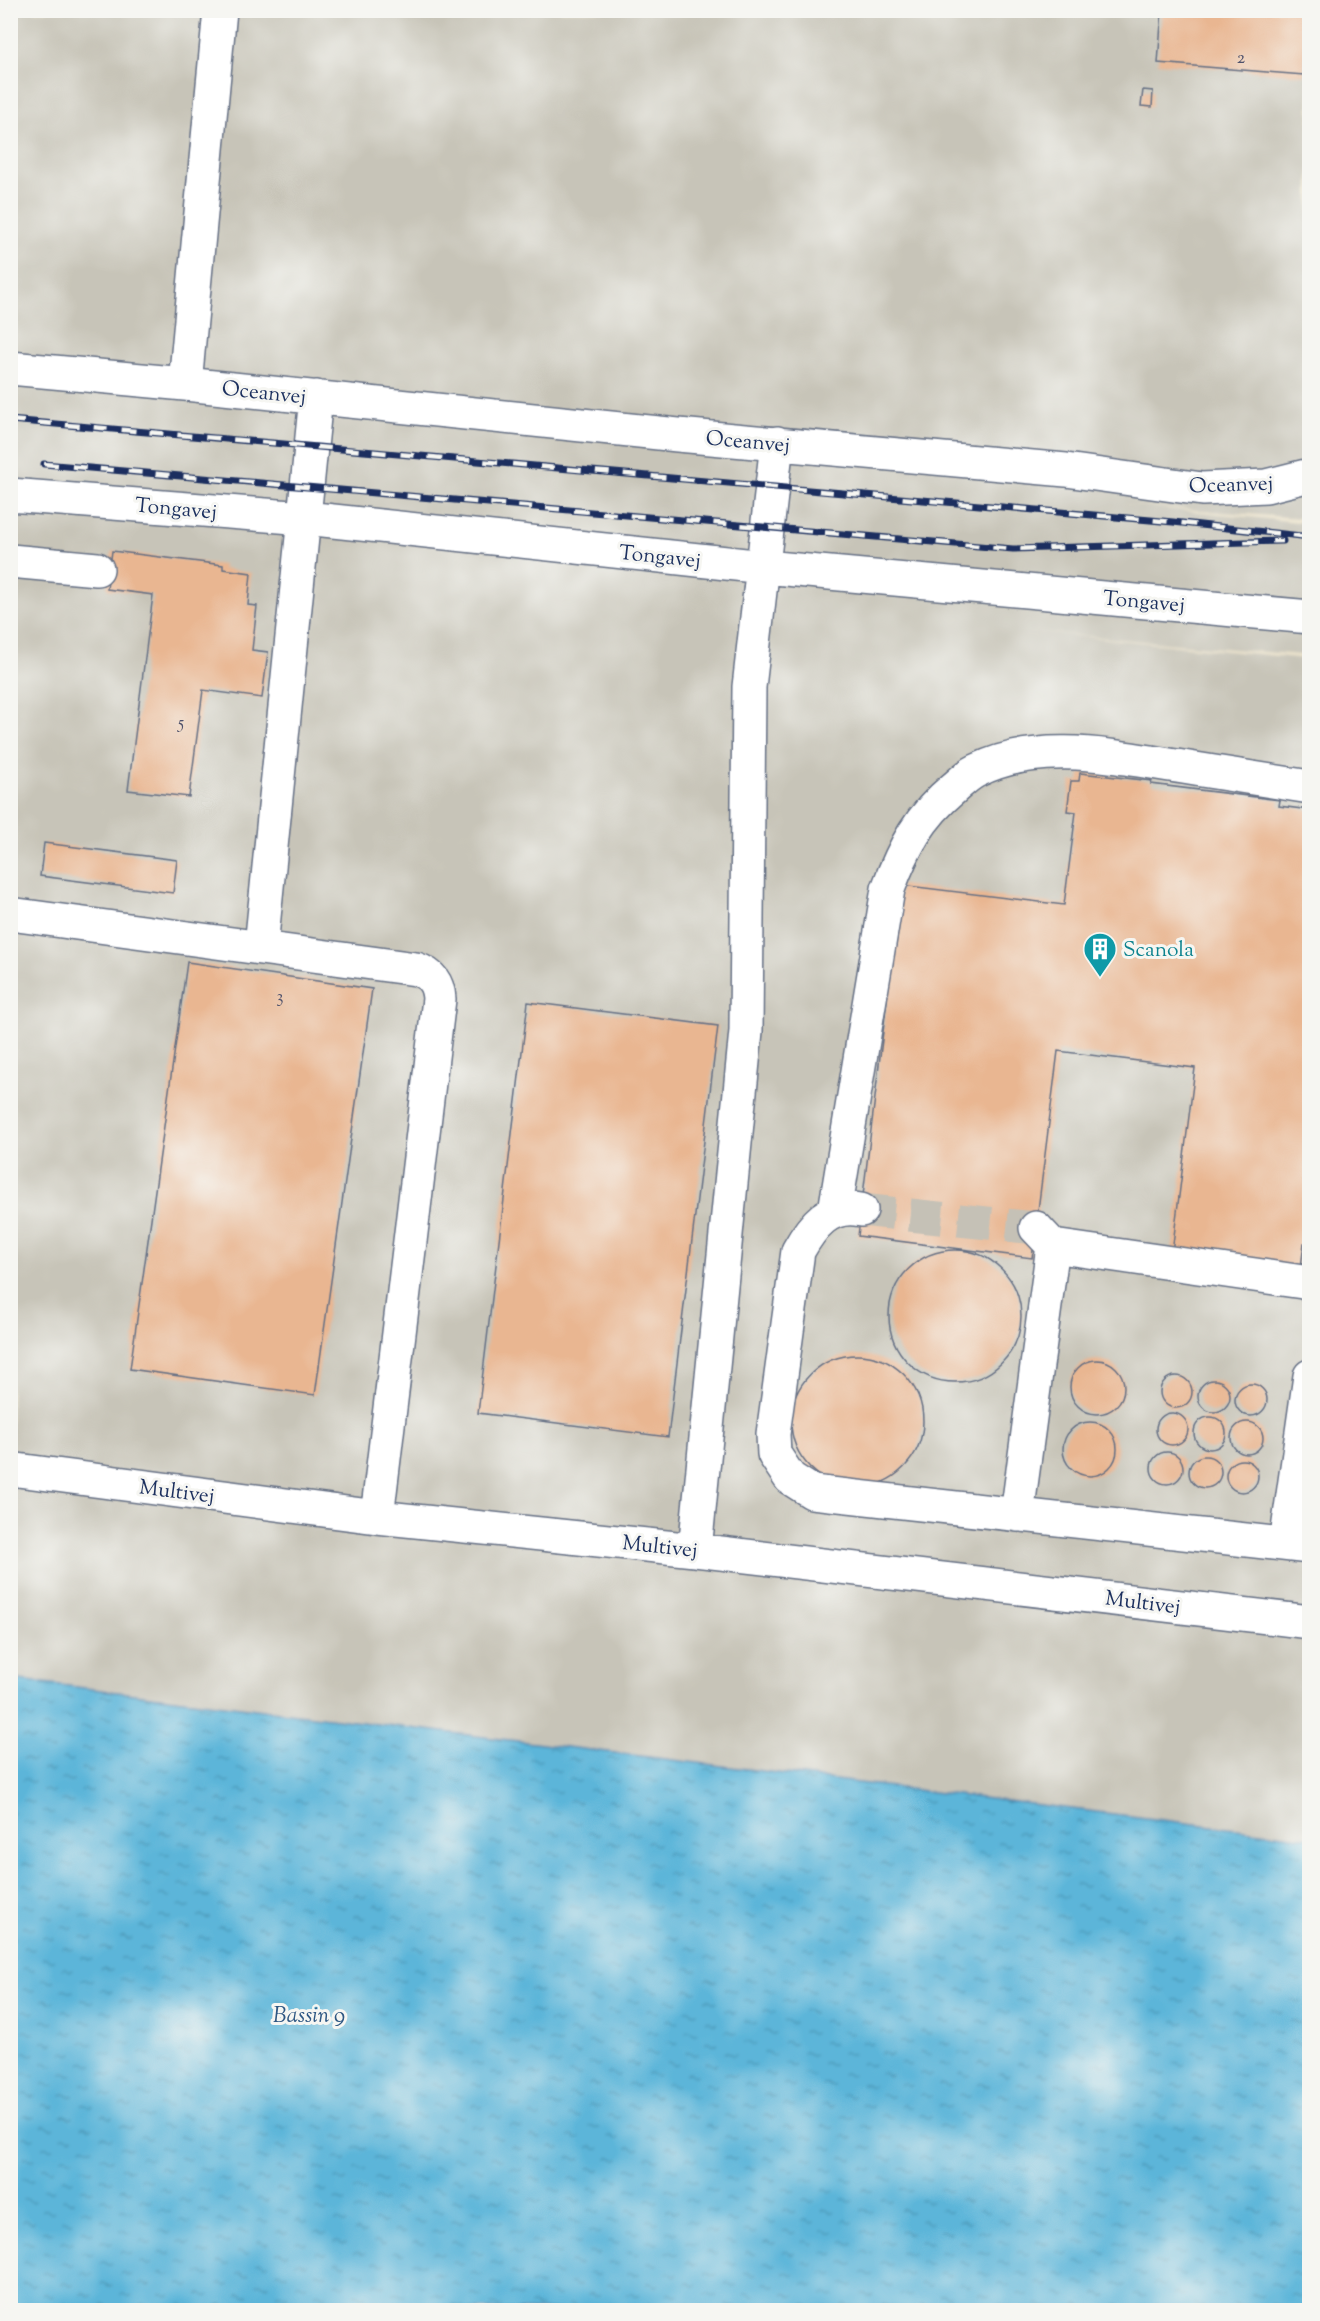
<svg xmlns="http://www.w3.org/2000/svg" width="1320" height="2321" font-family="'Sorts Mill Goudy',serif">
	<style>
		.industrial { fill: #c7c4b8 }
		.water { fill: url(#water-ripples); stroke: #3c729c; stroke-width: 1.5 }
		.building { fill: #e9b691 }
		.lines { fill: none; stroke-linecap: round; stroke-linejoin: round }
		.minor-tunnel { stroke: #c5c1b6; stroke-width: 33; stroke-dasharray: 33 16; stroke-linecap: butt }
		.minor-casing { stroke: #656f84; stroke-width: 36 }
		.minor { stroke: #fff; stroke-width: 33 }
		.rail-casing { stroke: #1b2f5e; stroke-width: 7 }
		.rail { stroke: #f6f6f2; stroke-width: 4.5; stroke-dasharray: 14; stroke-linecap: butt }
		.labels { text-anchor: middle; stroke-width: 6; stroke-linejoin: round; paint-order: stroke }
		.number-label { font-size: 18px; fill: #4e516b }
		.street-label { font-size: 21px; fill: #1b2f5e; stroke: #f6f6f2 }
		.culture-label { font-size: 21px; fill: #0d838f; stroke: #f6f6f2; text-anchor: start }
		.water-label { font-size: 22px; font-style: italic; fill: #2e5783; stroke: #f6f6f2 }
	</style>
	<defs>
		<pattern id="water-ripples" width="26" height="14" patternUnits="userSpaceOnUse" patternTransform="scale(1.5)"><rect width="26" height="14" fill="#5cb5d9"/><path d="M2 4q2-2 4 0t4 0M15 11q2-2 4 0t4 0" fill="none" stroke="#4b94b3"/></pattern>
	</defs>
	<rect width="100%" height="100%" fill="#f6f6f2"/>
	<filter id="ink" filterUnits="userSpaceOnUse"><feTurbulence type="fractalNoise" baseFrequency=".0167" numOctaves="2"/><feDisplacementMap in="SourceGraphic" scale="12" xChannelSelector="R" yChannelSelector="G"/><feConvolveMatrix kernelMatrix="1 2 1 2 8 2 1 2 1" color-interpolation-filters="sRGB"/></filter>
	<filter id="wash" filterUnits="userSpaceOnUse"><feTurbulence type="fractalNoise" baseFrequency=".008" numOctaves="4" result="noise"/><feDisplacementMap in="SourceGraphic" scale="24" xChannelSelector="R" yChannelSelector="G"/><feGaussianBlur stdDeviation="1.35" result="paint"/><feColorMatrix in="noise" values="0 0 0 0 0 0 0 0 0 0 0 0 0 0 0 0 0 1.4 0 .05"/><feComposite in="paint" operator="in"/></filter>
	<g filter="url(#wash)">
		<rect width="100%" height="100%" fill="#efe5cc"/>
		<path class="industrial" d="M11 11H1309V519L1120 504 1309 523V656L1019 630 1309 659V1838L11 1679Z"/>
		<path class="water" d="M11 1679 1309 1838V2310H11Z"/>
		<g id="blocks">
			<path class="building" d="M1162 10H1309L1304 75 1158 63Z
				M1143 90 1153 91 1152 107 1141 106Z
				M112 551 223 565V569L251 573 248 605 257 606 252 650 268 652 262 698 203 690 189 797 128 790 153 595 107 589Z
				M1080 773 1152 781 1151 784 1280 800 1279 806 1310 810V1243H1304L1300 1276 1171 1260 1195 1068 1058 1051 1032 1258 858 1236 901 885 1064 905 1076 812 1067 811 1071 781H1079Z
				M44 843 177 860 173 893 40 876Z
				M187 962 372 989 315 1395 130 1369Z
				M528 1002 718 1026 668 1437 478 1413Z
				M889 1316a66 66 0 1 1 132 0a66 66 0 1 1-132 0Z
				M791 1421a66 66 0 1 1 132 0a66 66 0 1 1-132 0Z
				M1070 1387a27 27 0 1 1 54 0a27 27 0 1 1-54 0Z
				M1160 1392a16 16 0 1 1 32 0a16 16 0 1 1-32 0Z
				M1198 1396a16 16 0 1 1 32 0a16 16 0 1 1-32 0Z
				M1235 1400a16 16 0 1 1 32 0a16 16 0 1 1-32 0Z
				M1156 1429a16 16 0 1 1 32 0a16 16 0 1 1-32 0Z
				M1194 1433a16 16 0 1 1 32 0a16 16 0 1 1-32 0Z
				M1063 1449a27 27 0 1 1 54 0a27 27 0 1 1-54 0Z
				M1231 1438a16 16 0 1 1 32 0a16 16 0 1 1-32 0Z
				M1151 1468a16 16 0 1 1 32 0a16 16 0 1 1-32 0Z
				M1189 1472a16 16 0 1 1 32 0a16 16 0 1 1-32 0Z
				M1226 1476a16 16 0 1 1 32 0a16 16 0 1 1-32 0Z"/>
		</g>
	</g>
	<g filter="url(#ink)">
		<use href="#blocks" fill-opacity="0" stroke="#656f84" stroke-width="1.5"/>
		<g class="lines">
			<path class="minor-tunnel" d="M861 1210 1036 1228"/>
			<g class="minor-casing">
				<path id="minor" d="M10 368 185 384 678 435 1066 470 1202 489 1266 486 1310 475
					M185 384 220 10
					M10 495 305 518 764 567 1310 617
					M10 561 97 569
					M10 914 416 969C431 974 438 982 439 999L377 1517
					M261 947 316 397
					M861 1210C829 1203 812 1226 798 1251L773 1434 774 1454 790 1478 812 1492 1310 1547
					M835 1211 888 889C903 848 920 816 954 788 961 782 968 775 976 771 1039 739 1116 757 1183 767 1225 774 1267 780 1310 787
					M1036 1228 1053 1246 1310 1283
					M10 1469 377 1517 695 1550 1310 1622
					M1017 1515 1053 1246
					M1286 1544 1310 1376
					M695 1550 746 1031 749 687 777 443"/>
			</g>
			<use href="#minor" class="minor"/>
			<g class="rail-casing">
				<path id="rail" d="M10 420 1173 522 1310 537
					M44 464 1013 549 1283 541"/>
			</g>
			<use href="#rail" class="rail"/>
		</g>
	</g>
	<defs>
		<g id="building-pin" transform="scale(1.725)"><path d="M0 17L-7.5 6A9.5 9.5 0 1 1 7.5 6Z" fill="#0f9aa8" stroke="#f6f6f2"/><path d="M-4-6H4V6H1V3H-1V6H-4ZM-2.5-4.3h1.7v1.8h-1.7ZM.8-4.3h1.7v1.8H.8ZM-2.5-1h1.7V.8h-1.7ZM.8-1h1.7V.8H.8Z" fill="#fff"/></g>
	</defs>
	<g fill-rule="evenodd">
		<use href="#building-pin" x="1100" y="949"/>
	</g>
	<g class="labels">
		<g class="number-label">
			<text x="1241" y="63">2</text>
			<text x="181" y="728">5</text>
			<text x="280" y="1002">3</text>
		</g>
		<g class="street-label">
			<text transform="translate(264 392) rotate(6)" y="7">Oceanvej</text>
			<text transform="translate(748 441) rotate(5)" y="7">Oceanvej</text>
			<text transform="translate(1231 484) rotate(-2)" y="7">Oceanvej</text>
			<text transform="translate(176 508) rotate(5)" y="7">Tongavej</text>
			<text transform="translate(660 556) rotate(6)" y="7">Tongavej</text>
			<text transform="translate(1144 601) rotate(5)" y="7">Tongavej</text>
			<text transform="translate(177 1491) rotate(7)" y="7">Multivej</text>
			<text transform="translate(660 1546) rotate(6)" y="7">Multivej</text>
			<text transform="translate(1143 1602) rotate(7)" y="7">Multivej</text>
		</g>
		<g class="culture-label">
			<text x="1123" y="956">Scanola</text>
		</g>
		<g class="water-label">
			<text x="309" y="2022">Bassin 9</text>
		</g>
	</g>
	<rect width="1320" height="2321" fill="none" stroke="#f6f6f2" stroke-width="36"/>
</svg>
